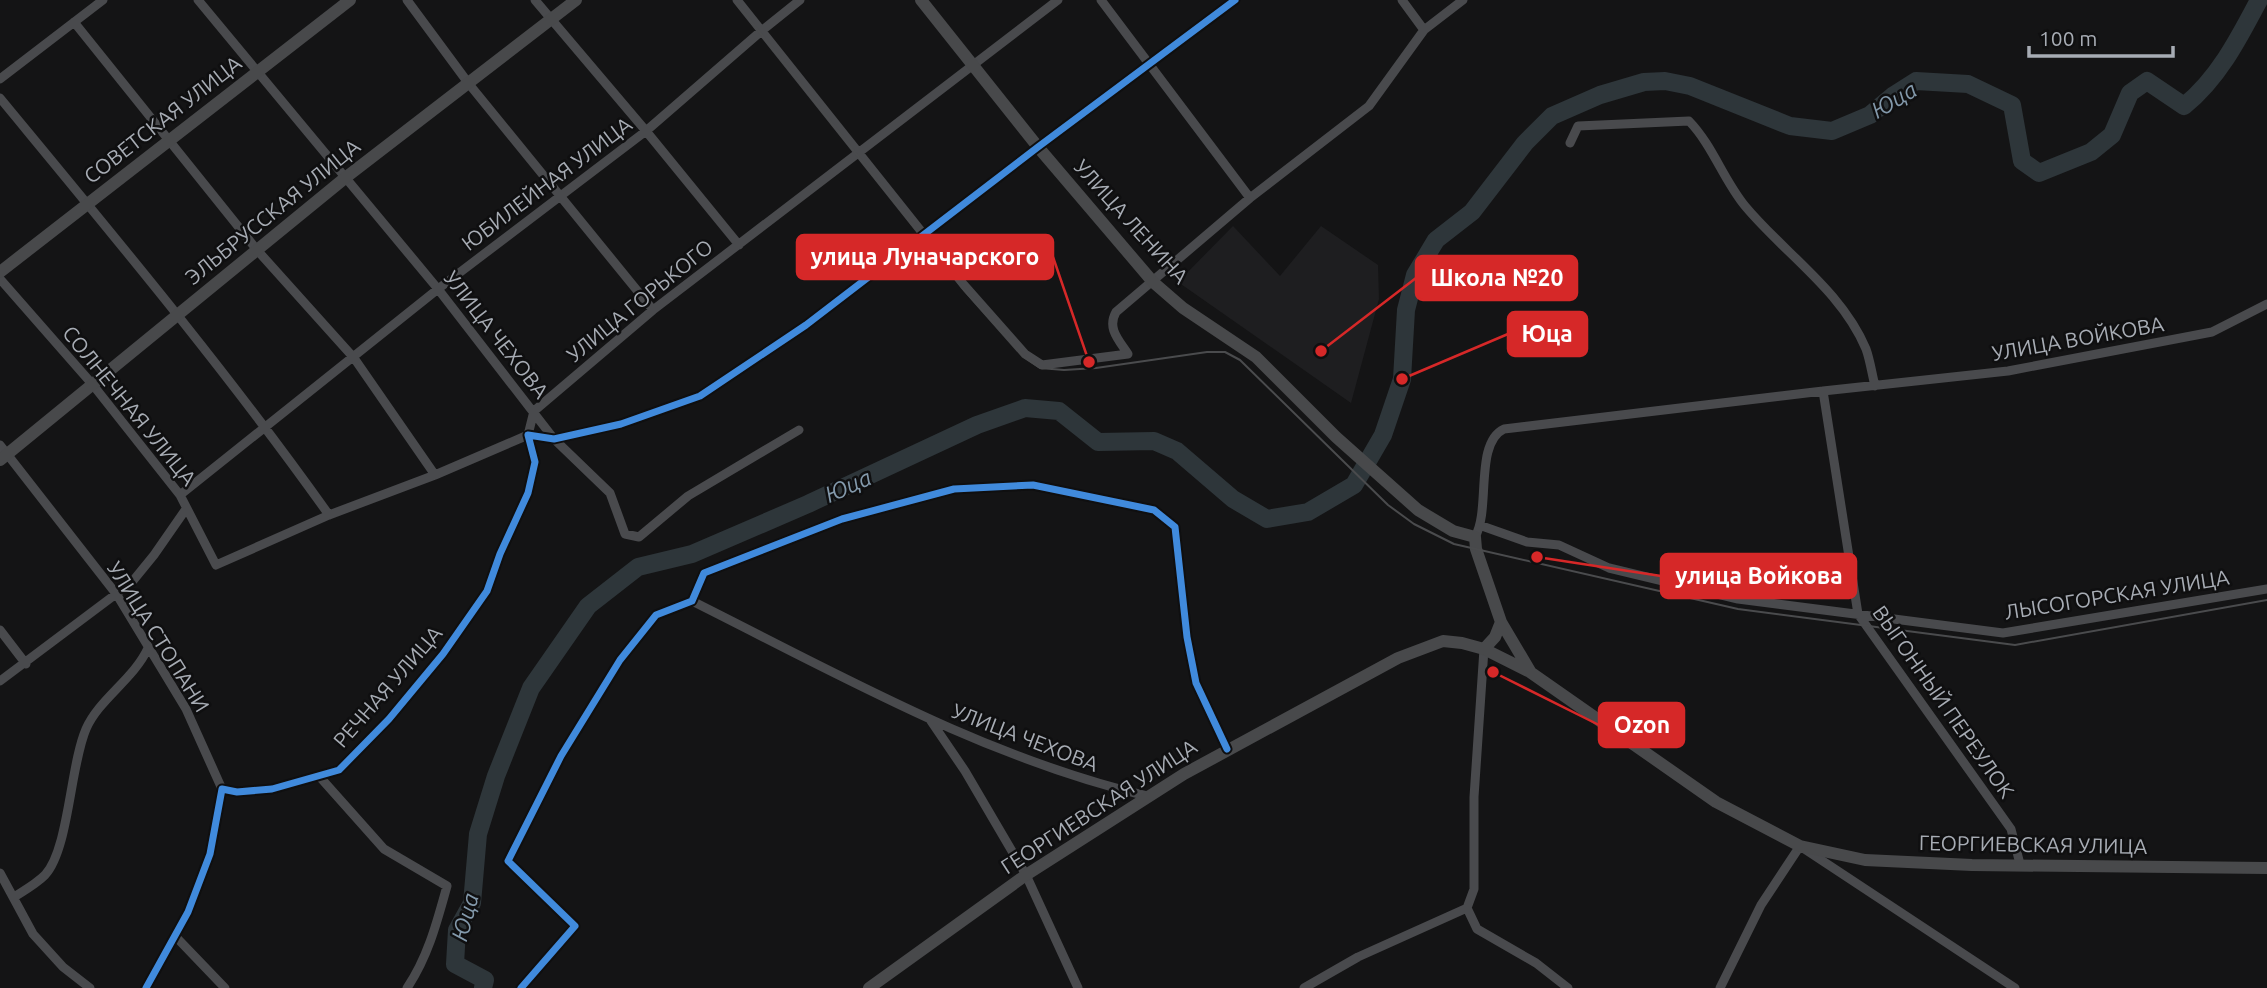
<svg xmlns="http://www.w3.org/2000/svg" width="2267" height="988" font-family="Ubuntu,sans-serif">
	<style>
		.built { fill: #1e1e20 }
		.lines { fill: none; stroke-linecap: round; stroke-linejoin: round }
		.river { stroke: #2e363a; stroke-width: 18 }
		.street { stroke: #494a4d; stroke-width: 9 }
		.secondary { stroke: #48494b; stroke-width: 12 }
		.tram { stroke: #4a4b4d; stroke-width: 2 }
		.cycleway-casing { stroke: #0f0f10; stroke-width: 11 }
		.cycleway { stroke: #408adc; stroke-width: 7 }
		.labels { text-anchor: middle; stroke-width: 5; stroke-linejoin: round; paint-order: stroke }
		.street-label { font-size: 21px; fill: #a7acb4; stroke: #0f0f10 }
		.water-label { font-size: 23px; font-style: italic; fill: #8399ab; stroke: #0f0f10 }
		.leader { fill: none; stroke: #d62828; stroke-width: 2.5 }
		.callout-dot { fill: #d62828; stroke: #0f0f10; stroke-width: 2.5 }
		.callout { fill: #d62828; stroke: #d62828; stroke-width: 2.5 }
		.callout-label { font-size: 23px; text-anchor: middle; font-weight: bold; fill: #fff }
	</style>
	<rect width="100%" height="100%" fill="#141415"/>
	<path class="built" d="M1233 226 1280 276 1321 226 1378 265 1379 299 1351 403 1178 282Z"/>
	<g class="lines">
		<path class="river" d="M483 988 485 980 455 964 457 930 472 903 478 834 496 776 531 688 588 606 638 567 692 554 808 504 977 425 1025 408 1059 411 1098 442 1154 441 1177 451 1233 499 1267 519 1308 512 1354 485 1383 435 1402 379 1406 310 1415 275 1436 240 1472 212 1525 143 1552 116 1600 95 1644 82 1665 81 1690 86 1790 126 1832 131 1870 115 1894 95 1916 81 1968 84 2012 105 2022 161 2039 173 2091 152 2112 135 2130 93 2147 81 2184 106C2218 79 2239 38 2259 0"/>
		<path class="street" d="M198 0 438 289 554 439 610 493 625 534 639 537 688 496 799 430
			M407 0 469 84 653 310
			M535 0 646 131 739 245
			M737 0 964 285 1025 354 1042 365 1128 354C1118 339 1107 328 1116 312L1250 198 1369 106 1424 30 1463 0
			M1101 0 1250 198
			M1402 0 1424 30
			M74 22 257 250 354 358 435 475
			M0 79 103 0
			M0 98C113 235 226 370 329 515
			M1570 143 1578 126 1689 121C1713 146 1723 179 1745 206 1785 254 1841 290 1866 349 1870 360 1872 374 1875 386
			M0 279 93 385 180 495 216 565 329 515 435 475 528 435 534 411 653 310 1058 0
			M1823 391 1858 614 2011 829 2020 864
			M0 445 117 595 186 709 222 789
			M180 495 438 289 646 131 759 33 800 0
			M1482 526 1527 542 1559 545 1609 568 1738 599 2003 633 2267 589
			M1475 537C1491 510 1474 443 1504 429L1823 391 2008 371 2212 332 2267 304
			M692 601C840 675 986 758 1147 796
			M0 630 26 664
			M0 681 132 582 154 555 186 509
			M931 721 965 771 1026 875 1078 988
			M319 776 384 849 447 886C437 922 428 957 407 988
			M0 873 33 934 63 967 90 988
			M14 897C25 890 36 884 45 875 69 849 70 766 86 729 99 699 134 679 148 648
			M1467 908 1474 889V797L1484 649
			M176 937 225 988
			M146 988 188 912 210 854 222 789 237 792 272 789 339 770 389 719 443 654 487 591 500 554 528 493 535 462 528 435 554 439 621 424 700 396 806 325 1038 147 1235 0
			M521 988 575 926 508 861 561 756 620 660 656 615 692 601 704 573 842 519 954 489 1033 485 1154 510 1175 527 1187 637 1196 683 1227 749
			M1304 988 1358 957 1467 908 1477 929 1536 963 1568 988
			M1720 988 1761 905 1800 846 2015 988"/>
		<path class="secondary" d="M921 0 1038 147 1153 282 1183 308 1256 357 1336 437 1418 510 1453 531 1475 537 1476 549 1501 622 1530 671
			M0 272 350 0
			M0 460 345 178 576 0
			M1484 649 1495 637 1501 622
			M869 988 1026 875 1184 774 1398 658 1443 641 1462 643 1484 649 1530 672 1716 802 1800 846 1865 860 1972 865 2267 868"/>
		<path class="tram" d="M734 0 964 290 1024 357 1040 368 1064 370 1096 368 1207 352H1225L1240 360 1388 505 1414 524 1454 544 1738 609 2015 645 2267 600"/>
		<g class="cycleway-casing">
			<path id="cycleway" d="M146 988 188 912 210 854 222 789 237 792 272 789 339 770 389 719 443 654 487 591 500 554 528 493 535 462 528 435 554 439 621 424 700 396 806 325 1038 147 1235 0
				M521 988 575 926 508 861 561 756 620 660 656 615 692 601 704 573 842 519 954 489 1033 485 1154 510 1175 527 1187 637 1196 683 1227 749"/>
		</g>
		<use href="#cycleway" class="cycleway"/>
	</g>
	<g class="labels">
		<g class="street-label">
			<text transform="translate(163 120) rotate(-38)" y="7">СОВЕТСКАЯ УЛИЦА</text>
			<text transform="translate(547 184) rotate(-37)" y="7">ЮБИЛЕЙНАЯ УЛИЦА</text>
			<text transform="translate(273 212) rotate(-39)" y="7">ЭЛЬБРУССКАЯ УЛИЦА</text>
			<text transform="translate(1131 222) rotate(48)" y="7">УЛИЦА ЛЕНИНА</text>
			<text transform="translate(640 301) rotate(-39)" y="7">УЛИЦА ГОРЬКОГО</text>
			<text transform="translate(496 335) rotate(52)" y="7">УЛИЦА ЧЕХОВА</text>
			<text transform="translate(2078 339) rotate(-10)" y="7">УЛИЦА ВОЙКОВА</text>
			<text transform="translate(129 406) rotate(51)" y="7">СОЛНЕЧНАЯ УЛИЦА</text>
			<text transform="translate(2117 595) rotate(-9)" y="7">ЛЫСОГОРСКАЯ УЛИЦА</text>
			<text transform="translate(158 637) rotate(58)" y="7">УЛИЦА СТОПАНИ</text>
			<text transform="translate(388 687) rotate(-49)" y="7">РЕЧНАЯ УЛИЦА</text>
			<text transform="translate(1943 702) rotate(55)" y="7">ВЫГОННЫЙ ПЕРЕУЛОК</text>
			<text transform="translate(1025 738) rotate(21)" y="7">УЛИЦА ЧЕХОВА</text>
			<text transform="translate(1099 807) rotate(-33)" y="7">ГЕОРГИЕВСКАЯ УЛИЦА</text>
			<text transform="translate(2033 845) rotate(1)" y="7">ГЕОРГИЕВСКАЯ УЛИЦА</text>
		</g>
		<g class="water-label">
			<text transform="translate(1894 100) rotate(-31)" y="8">Юца</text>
			<text transform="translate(848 486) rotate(-24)" y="8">Юца</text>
			<text transform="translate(465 917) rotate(-75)" y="8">Юца</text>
		</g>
	</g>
	<path class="leader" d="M1089 362L1053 257M1321 351L1416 278M1402 379L1508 334M1537 557L1661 576M1493 672L1599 725"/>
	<g class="callout-dot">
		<circle cx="1089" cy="362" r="7"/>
		<circle cx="1321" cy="351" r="7"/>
		<circle cx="1402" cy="379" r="7"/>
		<circle cx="1537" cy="557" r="7"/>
		<circle cx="1493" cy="672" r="7"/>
	</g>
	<g class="callout">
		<rect x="797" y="235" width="256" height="44" rx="7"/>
		<rect x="1416" y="256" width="161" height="44" rx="7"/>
		<rect x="1508" y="312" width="79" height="44" rx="7"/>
		<rect x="1661" y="554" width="195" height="44" rx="7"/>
		<rect x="1599" y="703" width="85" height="44" rx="7"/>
	</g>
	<g class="callout-label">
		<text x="925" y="265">улица Луначарского</text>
		<text x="1497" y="286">Школа №20</text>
		<text x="1547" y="342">Юца</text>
		<text x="1759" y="584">улица Войкова</text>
		<text x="1642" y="733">Ozon</text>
	</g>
	<path d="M2029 46v10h144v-10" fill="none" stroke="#a7acb4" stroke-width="3.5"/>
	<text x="2039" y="46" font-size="21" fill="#a7acb4" stroke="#0f0f10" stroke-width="5" paint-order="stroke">100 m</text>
</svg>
